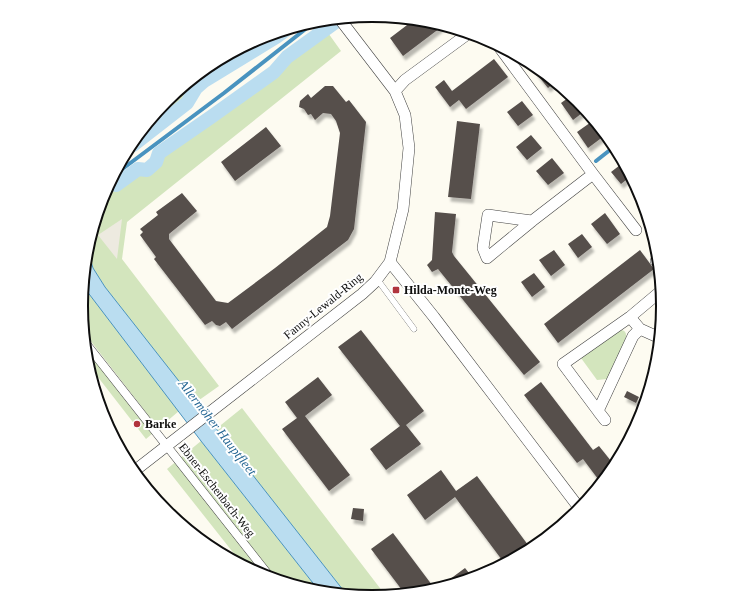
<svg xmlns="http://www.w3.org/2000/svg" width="744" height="612" font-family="Georgia,serif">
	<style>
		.green { fill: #d3e5bd }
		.plaza { fill: #edeae0 }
		.water { fill: #baddf0; stroke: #4993bf }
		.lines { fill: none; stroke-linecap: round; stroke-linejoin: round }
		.stream { stroke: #4993bf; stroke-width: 4 }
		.canal { stroke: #baddf0; stroke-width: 14 }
		.building { fill: #564f4c; filter: url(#shadow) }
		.service-casing { stroke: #414141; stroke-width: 6 }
		.pedestrian-casing { stroke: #414141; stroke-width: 9 }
		.minor-casing { stroke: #414141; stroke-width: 12 }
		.service { stroke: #fff; stroke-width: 5.5 }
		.pedestrian { stroke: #fff; stroke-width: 8 }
		.minor { stroke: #fff; stroke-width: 11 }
		.poi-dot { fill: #b0343d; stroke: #fff; stroke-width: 1.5 }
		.labels { text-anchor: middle; stroke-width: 4; stroke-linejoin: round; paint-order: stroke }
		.poi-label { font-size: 12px; font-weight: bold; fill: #0e0e0e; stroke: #fff; text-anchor: start }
		.street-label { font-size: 12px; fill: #0e0e0e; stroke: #fff }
		.water-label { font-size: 13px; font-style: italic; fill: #246693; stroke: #fff }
		.rim { fill: none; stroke: #0e0e0e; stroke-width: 2 }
	</style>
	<defs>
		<filter id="shadow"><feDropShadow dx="2.5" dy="4.5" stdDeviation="1" flood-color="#0004"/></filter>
	</defs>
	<rect width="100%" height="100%" fill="#fdfbf1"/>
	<path class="green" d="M287 29 276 37 204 81 196 88 187 103 133 145 129 147 166 100 211 64 261 37Z
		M326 30 341 51 127 222 122 259 219 386 195 403 105 287 93 268 87 248 100 205 116 185 138 169 147 170 156 162 159 153 211 117 274 72 287 57Z
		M83 286 179 411 146 439 87 363 85 347 151 433 158 428 83 331 81 306Z
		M619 330C622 330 625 330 626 334 628 339 610 372 607 379L597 380 581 358Z
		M242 408 386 596 372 597 347 595 216 429Z
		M201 441 320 592 260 575 243 565 167 469Z"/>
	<path class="plaza" d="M122 219 117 259 98 235Z"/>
	<path class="water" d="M87 248 93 268 105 287 347 595 320 592 201 441 83 286Z"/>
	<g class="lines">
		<path class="stream" d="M596 161 615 146
			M113 176 224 93 317 20"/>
		<path class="canal" d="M129 147 133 145 187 103 196 88 204 81 276 37 287 29
			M111 179 116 185 138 169 147 170 156 162 159 153 211 117 274 72 287 57 341 18"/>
	</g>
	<path class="building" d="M415 19 429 21 444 25 403 56 390 38Z
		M494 59 508 77 466 109 459 100 450 107 435 87 444 80 452 91Z
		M539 69 555 82 548 88 535 72Z
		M325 86H333L346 102 349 100 366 122 354 229 348 240 232 329 226 322 220 326 216 325 212 321 205 325 154 259 156 257 140 235 143 232 140 229 158 215 156 212 182 193 197 211 169 234V239L216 301 228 303 275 268 327 227 330 216 340 133 336 121 331 114 323 113 315 120 311 114 308 115 304 109 299 107 300 101 308 94 311 98Z
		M572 95 586 110 573 120 561 103Z
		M522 101 533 115 518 126 507 112Z
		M594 120 601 128 600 129 604 136 588 148 577 132Z
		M457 121 480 124 471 199 448 197Z
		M266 127 281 146 235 181 221 162Z
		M531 135 542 148 527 160 516 147Z
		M552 158 564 173 548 185 536 171Z
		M624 162 631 176 621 184 611 172Z
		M642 198 647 214 637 202Z
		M435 212 456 214 452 252 454 256 540 362 524 375 438 269 432 272 427 265 432 260Z
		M605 213 620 234 607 244 591 224Z
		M582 234 592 247 578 258 568 244Z
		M554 250 565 265 551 276 539 260Z
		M640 250 654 269 558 343 544 324Z
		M534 273 545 287 532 297 521 282Z
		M361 330 424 411 406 425 421 444 386 470 370 449 400 426 338 347Z
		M318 377 332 395 305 416 350 475 329 491 282 429 297 418 285 402Z
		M541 382 593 450 599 446 615 466 601 483 583 459 577 463 524 395Z
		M627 391 639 397 636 403 624 397Z
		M441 470 456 491 477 476 531 549 505 564 455 497 425 520 407 495Z
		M353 508 364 509 363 521 351 519Z
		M393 533 435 589 429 591 405 594 371 549Z
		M465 568 473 578 438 588Z"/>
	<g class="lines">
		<g class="service-casing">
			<path id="service" d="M377 279 414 329"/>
		</g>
		<g class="pedestrian-casing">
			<path id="pedestrian" d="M84 341 271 578"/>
		</g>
		<g class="minor-casing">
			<path id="minor" d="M497 44 593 174 636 230
				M395 91 405 80 469 33
				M532 221 488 215 483 248 487 258 532 221 593 174
				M390 262 434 317 580 509
				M659 262 656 261 659 264
				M630 317 661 291
				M640 329 633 336 598 411 563 364 630 317 640 329 660 338
				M598 411 605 420
				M133 472 362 294 375 282 390 262 403 209 409 148 405 115 395 91 339 18"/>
		</g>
		<use href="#service" class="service"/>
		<use href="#pedestrian" class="pedestrian"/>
		<use href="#minor" class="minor"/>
	</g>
	<g class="poi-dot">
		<rect x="392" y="286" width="8" height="8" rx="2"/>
		<circle cx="137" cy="424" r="4"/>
	</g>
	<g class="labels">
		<g class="poi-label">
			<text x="404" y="294">Hilda-Monte-Weg</text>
			<text x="145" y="428">Barke</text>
		</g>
		<g class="street-label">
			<text transform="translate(323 306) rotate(-39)" y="4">Fanny-Lewald-Ring</text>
			<text transform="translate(217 490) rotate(52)" y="4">Ebner-Eschenbach-Weg</text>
		</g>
		<g class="water-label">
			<text transform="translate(218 427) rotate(52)" y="5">Allermöher Hauptfleet</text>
		</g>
	</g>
	<path d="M0 0H744V612H0ZM88 306a284 284 0 1 1 568 0a284 284 0 1 1-568 0Z" fill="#fff" fill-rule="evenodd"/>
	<path class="rim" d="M88 306a284 284 0 1 1 568 0a284 284 0 1 1-568 0Z"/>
</svg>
